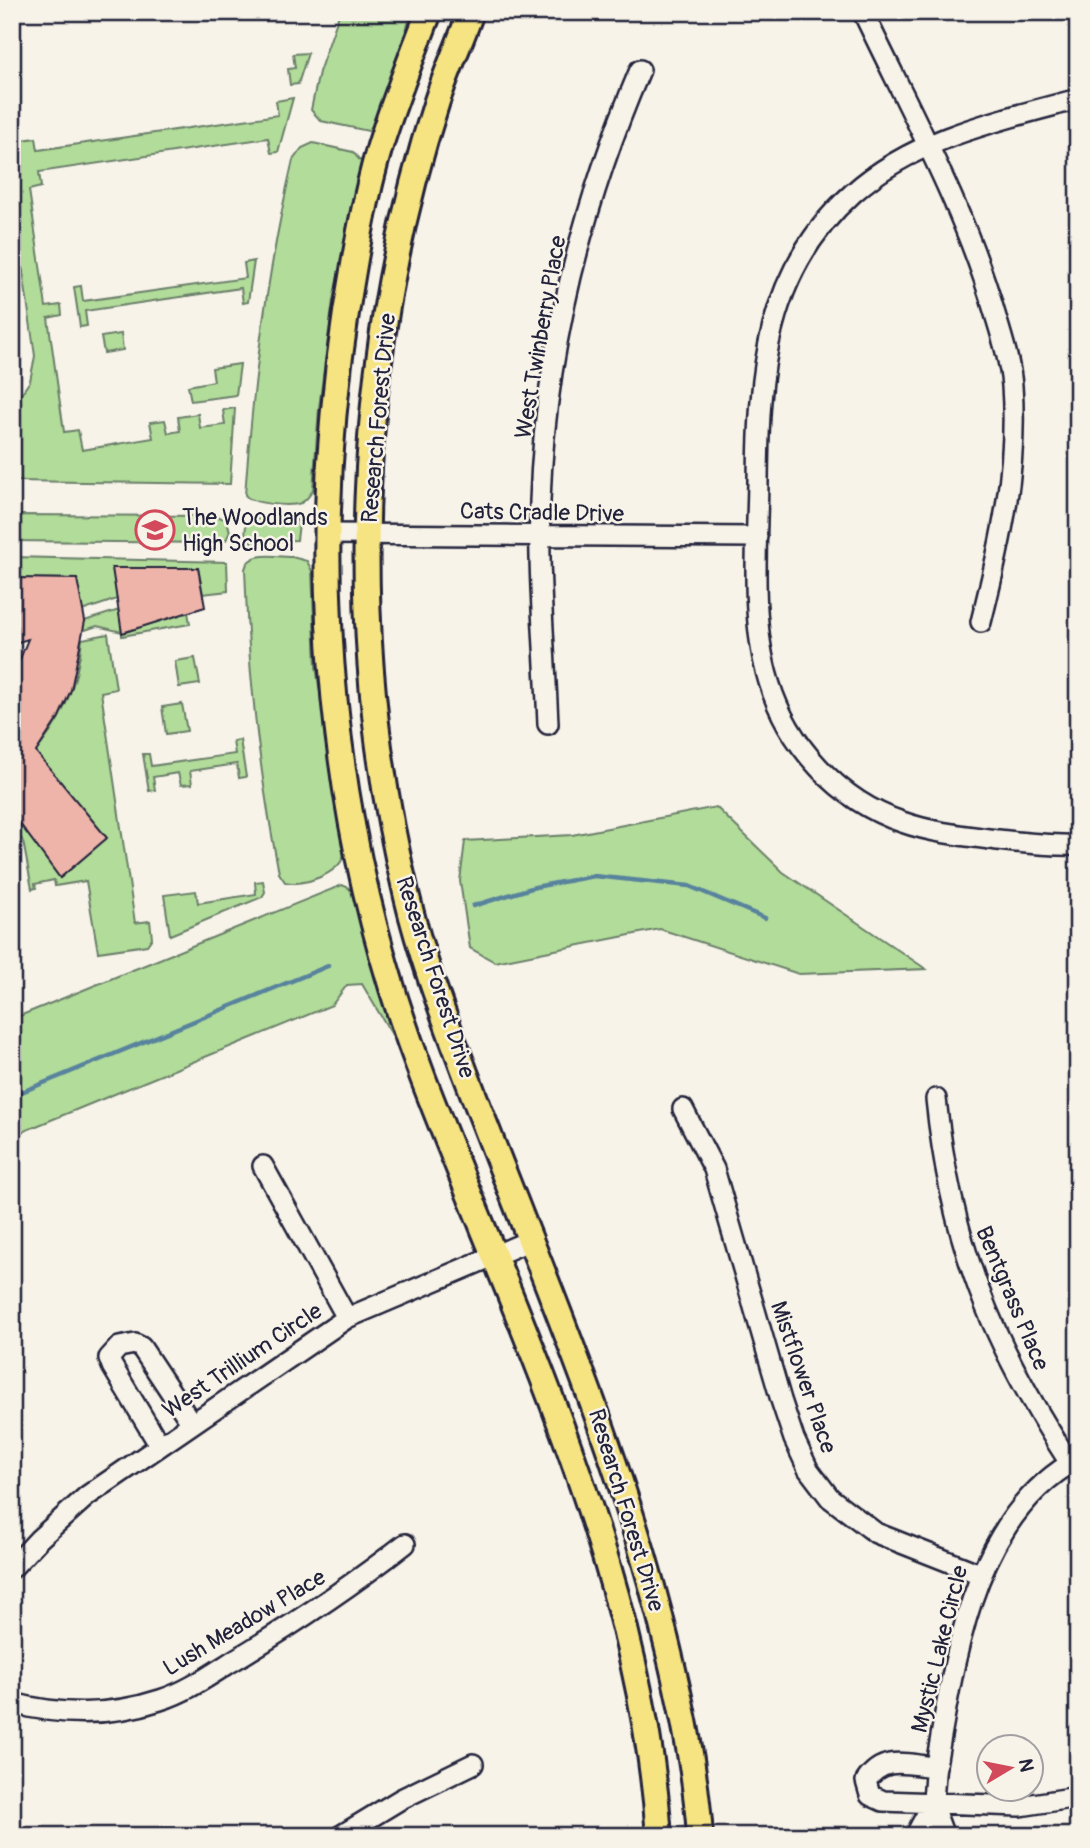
<svg xmlns="http://www.w3.org/2000/svg" width="1090" height="1848" font-family="Pangolin,sans-serif">
	<style>
		.green { fill: #b2dc99; stroke: #6a7f6a; stroke-width: 2 }
		.lines { fill: none; stroke-linecap: round; stroke-linejoin: round }
		.stream { stroke: #59839d; stroke-width: 4.5 }
		.building { fill: #eeb4a9; stroke: #22223b; stroke-width: 2 }
		.minor-casing { stroke: #22223b; stroke-width: 24 }
		.major-casing { stroke: #22223b; stroke-width: 30 }
		.minor { stroke: #f7f3e8; stroke-width: 19 }
		.major { stroke: #f6e381; stroke-width: 24 }
		.labels { text-anchor: middle; stroke-width: 5; stroke-linejoin: round; paint-order: stroke }
		.street-label { font-size: 23px; fill: #22223b; stroke: #f7f3e8 }
		.poi-label { font-size: 23px; fill: #22223b; stroke: #f7f3e8; text-anchor: start }
	</style>
	<rect width="100%" height="100%" fill="#f7f3e8"/>
	<filter id="ink" filterUnits="userSpaceOnUse"><feTurbulence type="fractalNoise" baseFrequency=".0143" numOctaves="2"/><feDisplacementMap in="SourceGraphic" scale="14" xChannelSelector="R" yChannelSelector="G"/><feConvolveMatrix kernelMatrix="1 2 1 2 8 2 1 2 1" color-interpolation-filters="sRGB"/></filter>
	<g filter="url(#ink)">
		<path class="green" d="M340 12H412L375 122 368 131 321 121 311 110 319 72Z
			M308 53 298 84 290 85 288 69 295 68 293 54Z
			M12 74 22 140 36 138 38 150 278 115 276 101 293 98 278 152 271 153 268 138 39 172 41 187 29 190 46 307 61 305 62 315 48 318 64 432 78 430 82 450 153 438 150 422 165 420 168 433 180 431 178 417 198 414 200 428 225 425 223 410 235 408 230 484 12 481V407L30 381 35 356 12 194Z
			M313 143 353 152 363 164 333 300 319 408 313 490C310 495 307 500 301 503 290 507 251 504 245 495 253 381 267 271 293 160L302 148Z
			M254 261 248 302 243 303 241 288 85 311 87 326 80 327 74 287 81 286 83 301 246 278 244 263Z
			M12 290 21 350 12 382Z
			M121 334 123 350 104 353 101 337Z
			M240 364 236 395 191 401 188 386 214 381 212 368Z
			M12 515 217 516 227 520 230 532 226 540 217 543 12 541Z
			M295 518 299 523 297 540 252 542 245 536 246 525 253 519Z
			M12 557 227 562 228 591 203 594 198 568H113L117 599 82 611 76 579 12 578Z
			M292 557 307 561 312 571 316 666 344 855C339 874 302 887 285 882L279 873C259 772 248 672 245 569 249 550 277 557 292 557Z
			M119 610 122 632 97 626 58 639 59 629Z
			M188 612 190 624 122 636V633Z
			M108 634 116 689 101 692 135 923 150 921 152 938 147 945 98 952 86 881 55 886 54 880 35 884 36 888 32 889 23 841 12 828V813L60 878 106 839 46 764 30 758C61 725 78 683 82 639Z
			M195 658 200 684 179 687 175 661Z
			M182 704 187 731 166 734 162 707Z
			M240 740 246 777 239 778 237 764 190 771 192 784 181 785 178 773 153 777 155 790 149 791 143 754H149L151 766 235 754 233 741Z
			M716 807 783 872 926 969 799 974 660 929 495 962 470 948 460 881 465 841 572 835Z
			M263 881 265 892 262 897 170 935 164 895 196 891 198 903 256 894 255 882Z
			M342 885 349 888 352 893 395 1040 362 984 347 985 332 1005 12 1136V1019Z"/>
		<g class="lines">
			<path class="stream" d="M473 906 535 887 594 876 689 886 765 918
				M12 1096 328 966"/>
		</g>
		<path class="building" d="M112 568H198L205 607 122 633Z
			M12 578 77 579 85 621 71 690 59 717 36 752 107 838 60 878 12 813V679L28 639 12 644Z"/>
		<g class="lines">
			<g class="minor-casing">
				<path id="minor" d="M863 12C910 111 965 209 995 314 1002 337 1010 362 1012 386 1018 468 1001 543 981 622
					M1078 99C1000 120 914 138 853 193 765 272 759 373 758 482 757 547 750 620 769 682 788 745 839 801 902 822 933 833 966 836 998 840 1024 843 1051 846 1078 845
					M326 534 757 537
					M548 724C545 650 538 575 540 501 545 353 582 206 640 70
					M936 1099C951 1243 991 1342 1070 1463
					M683 1109 714 1169 781 1400 794 1439 808 1469 830 1498 876 1533 980 1574
					M263 1166 347 1318
					M160 1446 112 1366 109 1358 119 1347 135 1344 141 1347 192 1424
					M12 1568 39 1539 87 1496 347 1318 531 1240
					M12 1703C62 1716 112 1716 160 1700 186 1692 209 1676 231 1662 291 1626 350 1587 405 1544
					M936 1767C908 1765 884 1754 866 1781L870 1795 883 1801 1020 1806 1078 1797
					M932 1804 944 1836
					M340 1836 401 1799 473 1764
					M916 1836C920 1824 929 1814 932 1802 935 1790 934 1777 936 1765 955 1658 972 1517 1078 1459"/>
			</g>
			<g class="major-casing">
				<path id="major" d="M429 12C412 56 394 101 380 146 364 200 355 258 346 313 306 570 330 835 423 1078 517 1323 641 1570 659 1836
					M471 12C460 42 447 71 437 101 355 355 344 638 407 897 420 952 440 1006 460 1059 533 1255 620 1445 668 1649 683 1710 696 1773 700 1836"/>
			</g>
			<use href="#minor" class="minor"/>
			<use href="#major" class="major"/>
		</g>
	</g>
	<defs>
		<g id="school-ring" transform="scale(2.0125)"><circle r="9.5" fill="#f7f3e8" stroke="#d1495b" stroke-width="1.5"/><path d="M0-5L7-2L0 1L-7-2ZM-4 1L0 2.5L4 1V4Q0 6-4 4Z" fill="#d1495b"/></g>
	</defs>
	<g fill-rule="evenodd">
		<use href="#school-ring" x="155" y="530"/>
	</g>
	<g class="labels">
		<g class="street-label">
			<text transform="translate(540 337) rotate(-80)" y="8">West Twinberry Place</text>
			<text transform="translate(378 418) rotate(-85)" y="8">Research Forest Drive</text>
			<text transform="translate(542 512) rotate(1)" y="8">Cats Cradle Drive</text>
			<text transform="translate(436 977) rotate(72)" y="8">Research Forest Drive</text>
			<text transform="translate(1013 1298) rotate(67)" y="8">Bentgrass Place</text>
			<text transform="translate(242 1360) rotate(-34)" y="8">West Trillium Circle</text>
			<text transform="translate(804 1377) rotate(71)" y="8">Mistflower Place</text>
			<text transform="translate(627 1510) rotate(73)" y="8">Research Forest Drive</text>
			<text transform="translate(244 1622) rotate(-31)" y="8">Lush Meadow Place</text>
			<text transform="translate(939 1649) rotate(-76)" y="8">Mystic Lake Circle</text>
		</g>
		<g class="poi-label">
			<text x="182" y="525">The Woodlands<tspan x="182" dy="26">High School</tspan></text>
		</g>
	</g>
	<rect width="1090" height="1848" fill="none" stroke="#f7f3e8" stroke-width="42"/>
	<rect x="21" y="21" width="1048" height="1806" fill="none" stroke="#22223b" stroke-width="2.5" filter="url(#ink)"/>
	<g transform="translate(1010 1768) rotate(80)"><circle r="33" fill="#f7f3e8" stroke="#a29fa3" stroke-width="2"/>
	<path d="M0-5L12 26L0 18L-12 26Z" fill="#d1495b"/>
	<text y="-10" font-size="19" font-weight="bold" text-anchor="middle" fill="#22223b">N</text>
	</g>
</svg>
